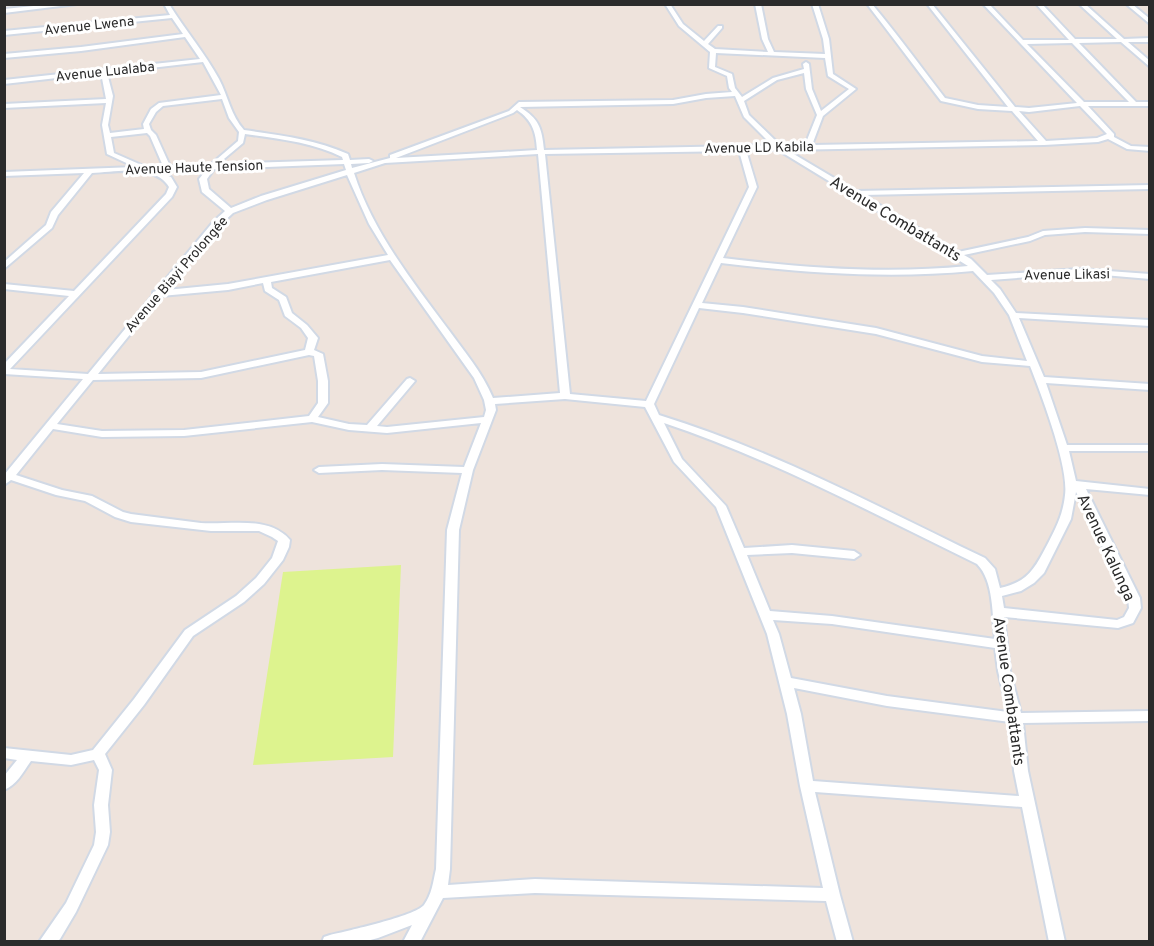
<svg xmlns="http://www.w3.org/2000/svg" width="1154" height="946" font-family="Overpass,sans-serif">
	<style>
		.pitch { fill: #ddf38e }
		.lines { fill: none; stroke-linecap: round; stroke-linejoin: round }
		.minor-casing { stroke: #d1d9e5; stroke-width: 4 }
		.minor { fill: #fff; fill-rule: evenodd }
		.labels { text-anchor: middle; stroke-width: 6; stroke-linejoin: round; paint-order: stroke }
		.far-street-label { font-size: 14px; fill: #2b2b2b; stroke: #fff }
		.street-label { font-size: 16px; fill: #2b2b2b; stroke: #fff }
	</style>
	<rect width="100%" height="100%" fill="#eee3dc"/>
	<path class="pitch" d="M401 565 393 757 253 765 283 572Z"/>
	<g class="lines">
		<g class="minor-casing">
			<path id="minor" d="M53 4H77L4 13V9Z
				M164 4H169C185 30 205 53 219 79 228 96 231 116 244 130 279 135 315 139 348 154L350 160 369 159 373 161 369 163 351 164 352 168 390 158V155L509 111 519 102 673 100 706 94 732 92 729 88 727 76 709 68 710 52 679 26 665 4H670L683 24 704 41 718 26H722V28L708 44 715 49 768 52 762 39 755 4H761L768 39 774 52 825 54 823 39 812 4H818L829 39 833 74 856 89 823 116 812 145 1038 141 1012 111 978 109 941 101C916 69 892 36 867 4H872C898 35 921 67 945 98L978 105 1008 107 927 4H932L1015 107 1029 108 1077 103 983 4H989L1023 40H1069L1036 4H1042L1075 39H1117L1079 4H1085L1124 39 1150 38V42H1128L1150 61V67L1121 42 1079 43 1136 102H1150V106H1088L1114 134V137L1131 146 1150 147V151L1127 149 1108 139 1098 142 1044 145 787 150 856 191 1150 185V189L863 195 958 252 1028 237 1043 231 1085 228 1150 230V234L1085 232 1045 235 1030 241 964 255 971 259 987 275 1080 269 1150 274V279L1080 273 991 280 1000 289 1016 313 1150 320V326L1019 318 1044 377 1150 384V390L1046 383 1067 445H1150V451H1069L1076 481 1150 489V495L1086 489 1140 598 1141 608 1133 623 1118 628 1004 617 1010 671 1021 713 1150 711V721L1023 723 1028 771 1065 942H1049L1022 807 815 792 840 895 853 942H837L826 901 535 893 443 898 420 942H403L412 925 378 938 363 942H322L324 937 330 935C347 931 415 916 424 905 432 894 433 882 436 869L447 530 462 473 382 470 319 473 314 470 319 467 382 464 464 467 481 423 387 433 349 430 312 422 184 436 102 437 53 429 16 475 62 490 92 496 123 512 131 514C154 517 177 520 201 523 229 525 269 515 290 540L289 547 283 560 264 584 244 602 193 636 144 705 105 754 112 770 108 805 110 832 108 845 76 912 60 939 57 942H39L66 903 94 845 96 832 94 805 99 770 94 760 71 765 31 761C23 772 17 785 4 790V776L17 760 4 758V748L71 755 93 750 134 699 185 630 236 596 256 578 272 558 278 541 272 537 259 531H211L131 522 115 517 85 501 56 495 11 480 4 485V475L83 379 4 374V364L69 296 4 289V284L74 291 166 194 169 187C155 164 116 172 92 173L58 215 52 228 4 269V262L46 225 51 212 84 173 4 176V172L135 167 107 154 102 125 106 103 4 108V104L106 99 101 73 4 84V80L200 59 185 37 81 51 4 58V54L81 47 183 34 172 18 4 35V31L170 15ZM1072 43 1129 102H1084L1027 44ZM716 53 825 58 828 76 849 89 821 111 812 89 809 64 806 62 803 64 804 69 773 78 742 97 735 88 732 74 715 67ZM203 62 221 95 159 103 151 109 143 124 144 129 110 133 108 125 113 96 107 73ZM804 73 806 89 817 115 805 145 781 146 749 115 744 101 777 80ZM735 96 744 117 773 146 742 145 739 146 544 150C542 128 539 119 520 107L673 104 706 98ZM222 99 229 118 239 132 238 141 210 165 170 166 156 135 151 130 149 124 156 112 163 106ZM1080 106 1107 134 1097 138 1046 141 1019 111 1029 112ZM517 110C532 120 536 132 537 150L396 158 513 113ZM147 133 150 136 163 166 146 167 114 153 111 137ZM245 134C278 139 312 142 342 157L343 160 218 164 243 143ZM746 150H778L968 266C886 274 805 268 723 258L757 187ZM739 151 749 187 646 401 570 394 545 154ZM538 154 560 393 493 398C482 372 464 351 448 329 412 281 372 230 354 173L385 163ZM344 164 346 170 261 196 231 208 209 189 207 179 214 169ZM207 169 199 179 202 192 225 211 213 222 156 291 153 292V295L88 374 10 369 172 197 177 187 171 177 155 171 165 170 168 172 171 170ZM347 175 369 224 388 255 228 284 166 290 219 226 233 213 267 200ZM390 260 474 378 484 400 486 410 484 417 387 427 377 426 415 381 410 378 407 379 367 425 349 424 318 417 328 403V381L323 354 314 350 318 338 307 325 292 313 286 297 272 288 271 282ZM721 263C805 273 888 279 973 271L994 293 1009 315 1027 361 982 356 876 328 743 307 702 303ZM263 283 265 291 279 300 285 316 301 328 308 338 305 350 201 372 98 374 161 296 228 290ZM699 308 743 313 876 334 982 362 1030 366C1041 394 1069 467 1065 495 1063 515 1055 530 1046 547 1034 570 1027 582 1000 588L995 569 985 558C878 507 773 450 659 415L654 404ZM309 355 314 356 318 381V403L309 416 184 430 102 431 57 424 93 380 201 378ZM565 399 645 407 674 462 716 507 767 634 787 714 800 786 823 888 535 879 448 885 450 869 459 530 473 470 496 410 495 404ZM664 423C772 459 874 514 977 564 994 581 992 615 995 639L832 616 770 611 747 555 792 553 854 559 860 555 854 551 792 545 744 548 726 506 682 459ZM1076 492 1128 598 1129 608 1124 617 1117 620 1004 608 1002 596 1021 591 1034 583 1044 573 1071 519ZM773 620 832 624 995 648 998 671 1008 712 887 696 791 678 779 634ZM794 688 887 706 1010 722 1014 771 1019 796 813 781 801 714Z
				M1126 4H1132L1150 19V24Z"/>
		</g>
		<use href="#minor" class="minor"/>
	</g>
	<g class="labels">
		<g class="far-street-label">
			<text transform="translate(89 25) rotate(-6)" y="5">Avenue Lwena</text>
			<text transform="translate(105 71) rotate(-6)" y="5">Avenue Lualaba</text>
			<text transform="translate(759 147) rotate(-1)" y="5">Avenue LD Kabila</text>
			<text transform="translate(194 167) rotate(-2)" y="5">Avenue Haute Tension</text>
			<text transform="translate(176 274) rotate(-49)" y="5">Avenue Biayi Prolongée</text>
			<text transform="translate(1067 274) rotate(-1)" y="5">Avenue Likasi</text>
		</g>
		<g class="street-label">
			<text transform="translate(896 218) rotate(31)" y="6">Avenue Combattants</text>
			<text transform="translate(1107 547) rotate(65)" y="6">Avenue Kalunga</text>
			<text transform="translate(1010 691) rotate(82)" y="6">Avenue Combattants</text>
		</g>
	</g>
	<rect width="1154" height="946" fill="none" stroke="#2b2b2b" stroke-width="12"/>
</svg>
